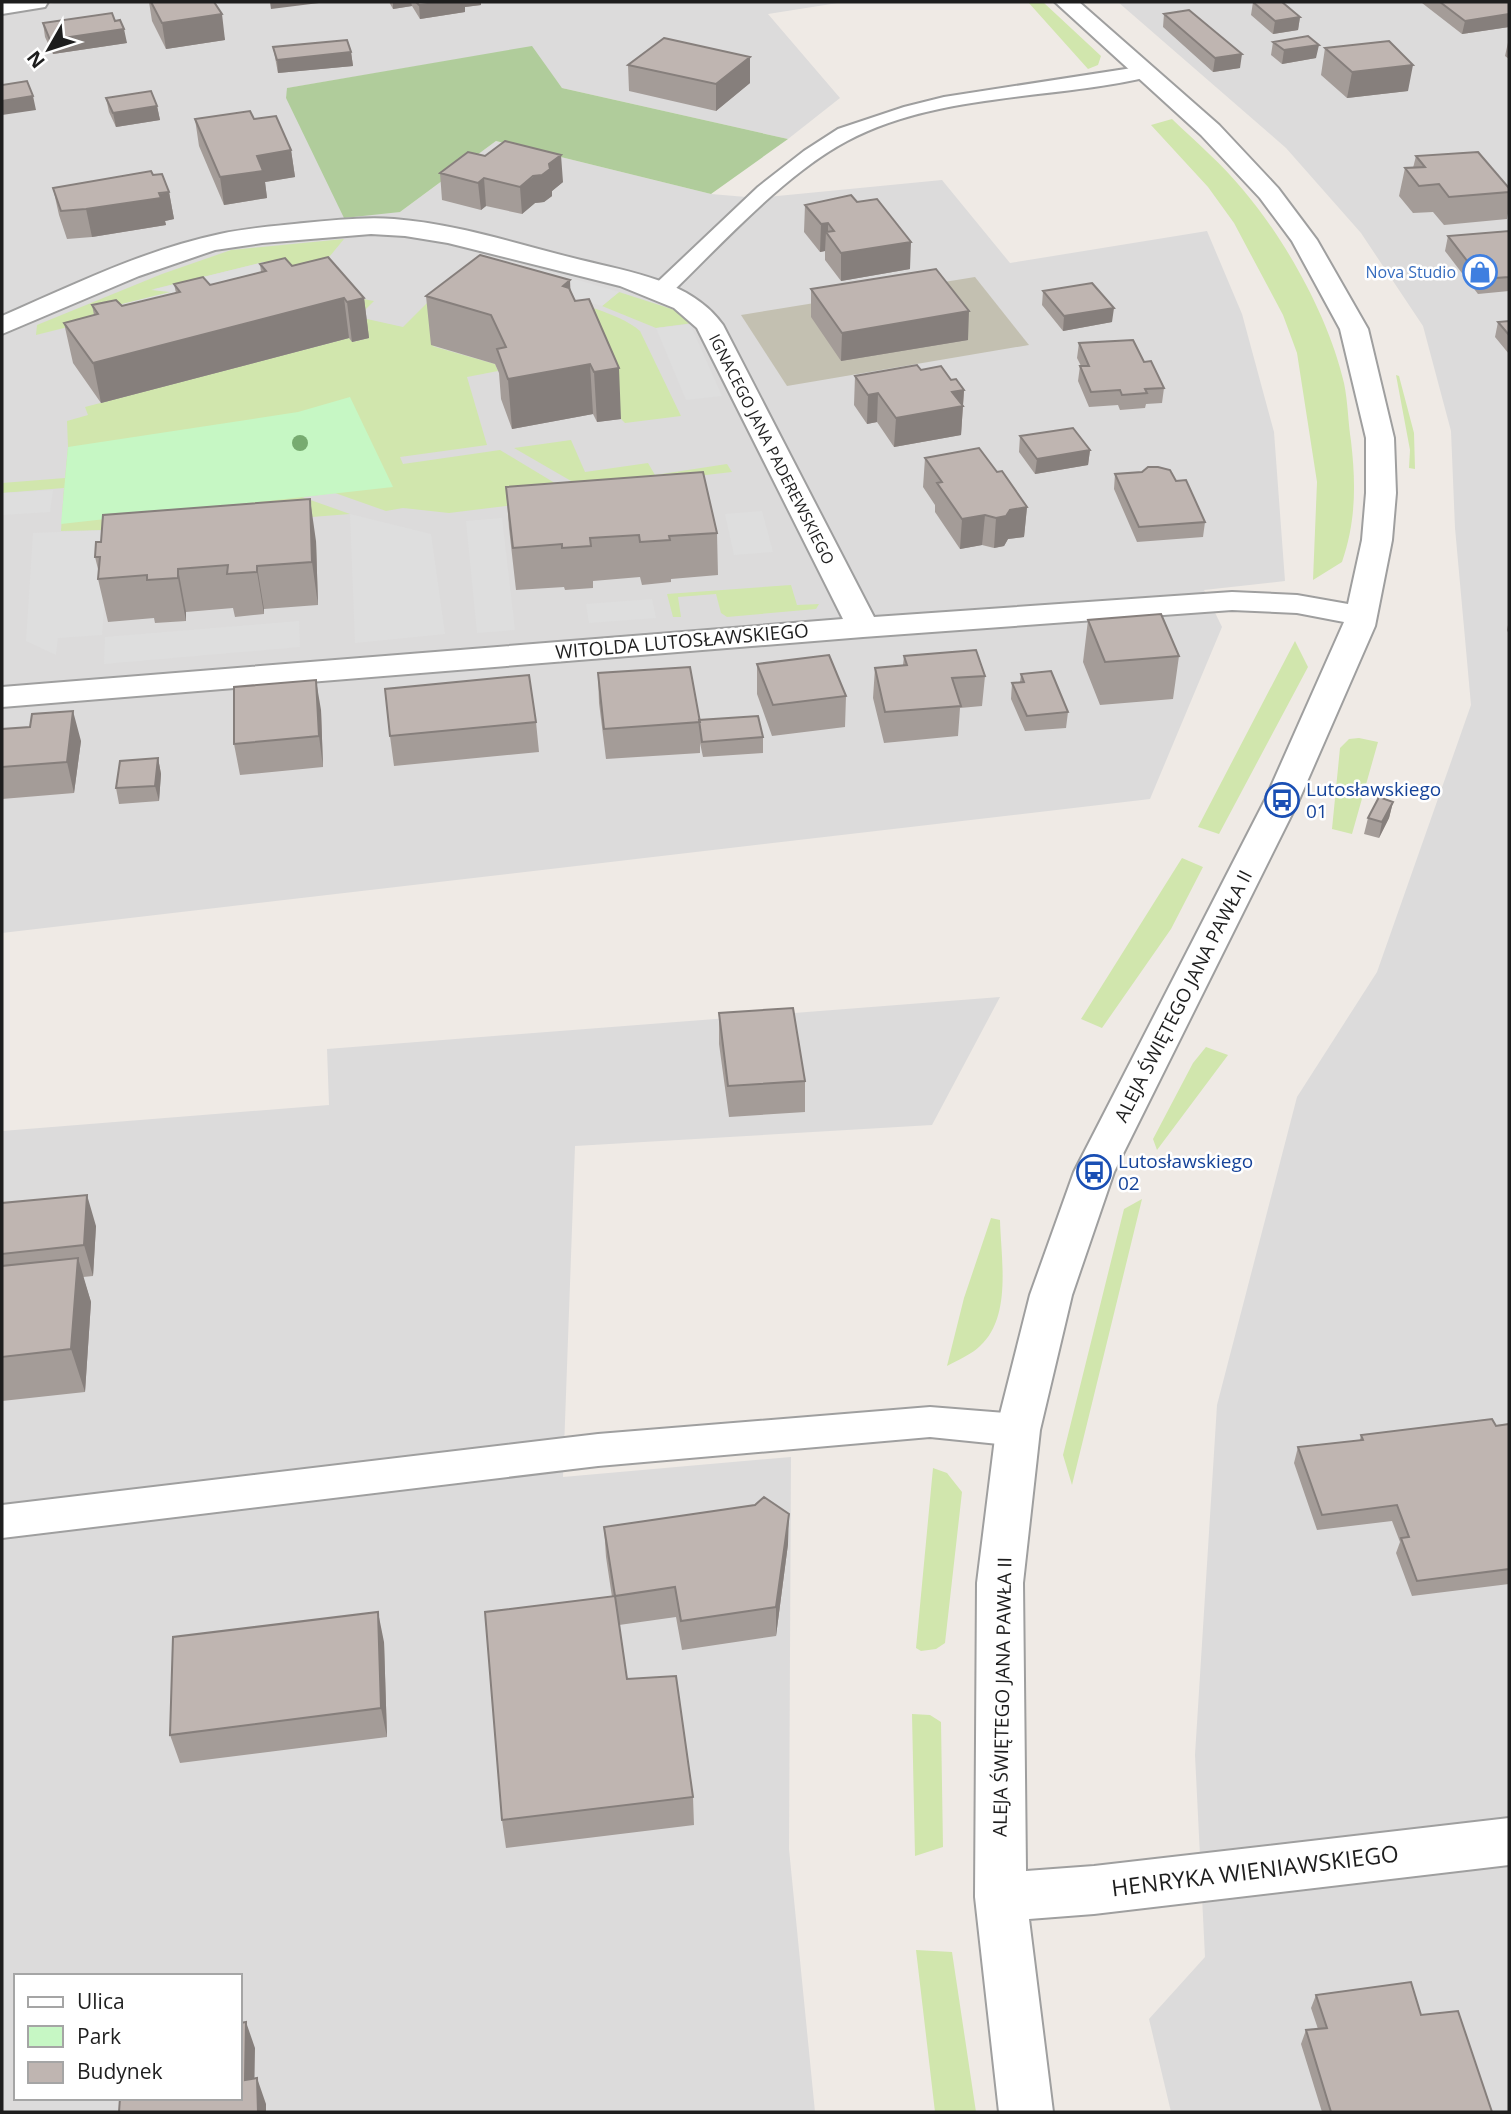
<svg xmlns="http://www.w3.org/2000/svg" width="1511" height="2114" font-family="'Open Sans',sans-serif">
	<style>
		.residential { fill: #dcdbdb; fill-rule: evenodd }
		.construction { fill: #c3c0b1 }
		.grass { fill: #d1e6ad }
		.forest { fill: #b0cc9b }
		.park { fill: #c6f7c4 }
		.parking { fill: #dedede }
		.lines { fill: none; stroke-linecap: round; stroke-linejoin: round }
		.service-casing { stroke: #9f9f9f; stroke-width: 4 }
		.minor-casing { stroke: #9f9f9f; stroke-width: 4 }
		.service { fill: #fff; fill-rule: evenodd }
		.minor { fill: #fff; fill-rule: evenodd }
		.tree { fill: #77ab70 }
		.wall { fill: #a49c98 }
		.shaded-wall { fill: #867f7c }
		.building { fill: #bfb5b1; stroke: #867f7c; stroke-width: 2 }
		.labels { text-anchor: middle; stroke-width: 5; stroke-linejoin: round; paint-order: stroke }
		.far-shop-label { font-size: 16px; fill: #366cbe; stroke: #fff; text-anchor: end }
		.far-street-label { font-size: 16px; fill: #1e1e1e; stroke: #fff }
		.street-label { font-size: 19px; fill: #1e1e1e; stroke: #fff }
		.transit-label { font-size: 19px; fill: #164399; stroke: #fff; text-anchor: start }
		.near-street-label { font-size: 23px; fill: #1e1e1e; stroke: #fff }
	</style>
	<rect width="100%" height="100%" fill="#efeae5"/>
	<path class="residential" d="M62 2H844L768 14 840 98 788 139 562 88 531 47 288 88 286 98 400 212 496 141 711 194 758 198 942 180 1010 263 1207 231 1242 314 1274 432 1285 581 1204 590 1222 627 1150 799 2 933V10Z
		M1118 2H1509V2112H1171L1149 2019 1205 1957 1195 1755 1217 1405 1297 1097 1377 972 1471 705 1455 528 1451 431 1423 326 1361 233 1286 148Z
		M1000 997 932 1125 575 1146 563 1477 791 1457 789 1849 815 2112H2V1131L329 1105 327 1049ZM16 1976H240V2098H16Z"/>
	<path class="construction" d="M975 277 1029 345 787 386 741 315Z"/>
	<path class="grass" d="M1028 2H1043L1101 56 1098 65 1088 69Z
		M1172 119C1196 142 1223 165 1244 191 1287 242 1329 318 1344 383 1348 402 1348 422 1351 441 1356 484 1356 521 1342 562L1313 580 1317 482 1297 353 1283 315 1234 223 1208 187 1151 125Z
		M344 239 330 256 306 269 264 262 154 289 173 292 106 308 88 322 36 335 37 325 162 274 231 250Z
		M456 274C497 282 612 305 640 331L681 416 625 423 621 419 592 349 432 346 495 364 498 371 467 377 487 445 400 457 403 464 500 450 578 497 449 513 403 508 386 511 335 493 302 497 350 514 110 533V530L61 531 64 488 2 493V483L65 478 68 447 67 421 88 415 85 407 349 338 353 342 369 338 346 296 374 301 358 317 403 327Z
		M619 292 684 313 693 323 656 328 602 306Z
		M1396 375 1399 376 1414 433 1415 469 1409 468 1410 450Z
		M571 440 585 472 648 463 655 475 727 464 732 472 585 489 514 448Z
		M791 585 797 605 819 604 816 609 727 617 721 613 716 594 678 597 681 617H673L667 594Z
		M1295 641 1308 667 1219 834 1198 827Z
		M1359 738 1378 742 1352 834 1332 829 1340 748 1349 739Z
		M1182 858 1203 867 1171 929 1102 1028 1081 1019Z
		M1206 1047 1228 1055 1157 1150 1153 1139 1193 1063Z
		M1142 1199 1072 1485 1063 1455 1124 1209Z
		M991 1218 1000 1220C1001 1259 1012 1317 980 1346 972 1354 958 1360 947 1366L964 1298Z
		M933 1468 947 1473 962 1492 945 1643 936 1649 921 1651 916 1648Z
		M912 1714 930 1715 941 1722 943 1847 915 1856Z
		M916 1950 952 1952 976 2112H935Z"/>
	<path class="forest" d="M532 46 562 88 788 139 711 194 496 141 400 212 344 218 286 98 287 88Z"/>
	<path class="park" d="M350 397 393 487 61 524 68 447 298 412Z"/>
	<path class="parking" d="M264 262 306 269 111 316 106 308 170 292 151 290Z
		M533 267 619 292 602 306 515 281Z
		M690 324 722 396 686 400 656 328Z
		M53 490 50 512 2 515V493Z
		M762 511 773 552 734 555 725 514Z
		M350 514 431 534 445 634 355 643Z
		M502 518 515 630 477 633 466 521Z
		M110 530 102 635 58 638 56 655 26 641 33 533Z
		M652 599 656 618 589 623 586 604Z
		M299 621 300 647 104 664 105 637Z"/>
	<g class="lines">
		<g class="service-casing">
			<path id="service" d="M1145 66 1152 68 1155 72 1152 76C1055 100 938 92 847 141 783 175 720 246 667 297H651L647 292 758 187 804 151 838 129 904 107 944 97Z
				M930 1407 1018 1414 1032 1419 1037 1430 1032 1441 1018 1446 930 1437 598 1466 2 1538V1505L598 1434Z"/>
		</g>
		<g class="minor-casing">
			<path id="minor" d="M2 2H48L45 7 2 14Z
				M1055 2H1079L1219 125 1278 188 1317 240 1368 329 1394 438 1396 493 1392 540 1375 626 1299 800 1114 1172 1072 1295 1040 1430 1023 1583 1026 1871 1094 1866 1509 1818V1865L1094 1914 1029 1919 1053 2112H999L975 1897 977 1583 996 1430 1030 1295 1074 1172 1265 800 1344 622 1297 613 1232 610 863 637 2 707V687L843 619 697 328 674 308 620 286 448 243 405 236 371 234 262 243 215 250 139 276 2 334V316C73 285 144 250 220 234 248 228 276 226 304 223 334 220 365 217 394 219 458 224 520 245 581 260 630 272 692 281 723 325L874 617 1232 592 1297 595 1348 604 1362 540 1366 493V438L1340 329 1292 241 1260 198 1201 135Z"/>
		</g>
		<use href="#service" class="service"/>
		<use href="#minor" class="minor"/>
	</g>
	<circle class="tree" cx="300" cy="443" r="8"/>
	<path class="wall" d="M149 2H214L225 40 166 49 152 21Z
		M389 2H481V5L465 7V12L420 19 412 6 393 9Z
		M1253 2 1300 17 1298 30 1273 34 1251 15Z
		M1422 2H1509V27L1462 34 1422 3Z
		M1164 14 1240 68 1213 72 1163 27Z
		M115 21 127 43 53 54 45 37 43 23Z
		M1509 38V59L1505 56Z
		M1273 42 1316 58 1282 64 1271 55Z
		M273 47 351 52 353 66 278 73Z
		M1325 48 1408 91 1347 98 1321 75Z
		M628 65 750 83 716 111 629 91Z
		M106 98 157 106 160 120 116 127 109 112Z
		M195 119H254L291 150 295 177 265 182 267 198 224 205 199 146Z
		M1416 156 1509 188V208L1507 219 1444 225 1433 212 1413 213 1399 196 1405 168H1413Z
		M440 173 563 182 552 191V196L544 202 535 203 522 214 486 206 481 210 442 200Z
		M153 175 169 192 174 219 165 221 166 225 92 237 67 239 59 215 53 188Z
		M805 205 910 269 841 281 825 260V251L820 252 804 232Z
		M1509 231V291L1478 294 1445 251 1448 236Z
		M260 264 292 266 364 298 369 338 352 342 349 338 101 403 73 363 64 323 94 315 92 305 122 306 176 293 174 284 210 285 261 272Z
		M811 289 968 340 841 361 811 317Z
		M570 291 621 419 597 422 593 414 512 429 501 399 499 373 495 364 431 345 426 296Z
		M1043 291 1112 322 1063 331 1042 305Z
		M1509 321V354L1495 337 1498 322Z
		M1079 343 1144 362 1164 388 1162 403 1146 404 1145 408 1120 410 1118 405 1089 407 1078 381 1080 366H1081L1077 358Z
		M921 370 951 380 964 390 961 435 894 447 877 422 867 424 854 405 855 376Z
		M1020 436 1090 450 1088 465 1035 474 1019 452Z
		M925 458 997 472 1027 507 1024 537 1008 539 1004 546 994 548 982 545 960 549 935 512V505L923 487Z
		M1115 474 1176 481 1205 522 1203 537 1137 542 1114 489Z
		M506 487 717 533 718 575 671 579V582L642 585 640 577 593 581V588L565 590 564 587 516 590 509 528Z
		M316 541 318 605 264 609V614L235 617 233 608 186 612V621L155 623 154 618 108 622 98 579 99 573 95 557Z
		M1088 620 1179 656 1173 699 1100 705 1083 662Z
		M1509 620V635L1507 630Z
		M904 656 985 676 982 706 960 708 958 736 884 743 873 698 875 668 903 665Z
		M757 664 846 696 845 727 772 736 757 694Z
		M598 673 699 720 763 737V753L703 757 700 743V753L606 759 599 703Z
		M1021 674 1068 712 1066 728 1025 731 1011 699 1012 683 1020 682Z
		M321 710 323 767 240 775 234 744Z
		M536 722 539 752 394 766 390 736Z
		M2 729 81 741 74 793 2 799Z
		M158 758 161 774 159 801 119 804 116 788Z
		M1393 802 1389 818 1379 838 1364 834 1368 818Z
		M719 1013 805 1081V1112L729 1117 719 1044Z
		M2 1203 96 1226 93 1276 83 1277 91 1302 85 1392 2 1401Z
		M1509 1424V1584L1412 1596 1396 1553 1400 1542 1392 1521 1317 1530 1294 1463 1298 1447 1360 1440 1361 1435Z
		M604 1527 788 1544 776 1636 682 1650 676 1617 619 1625 627 1679 693 1797 694 1825 506 1848 502 1820 612 1597 606 1557Z
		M384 1642 387 1737 180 1763 170 1735Z
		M1316 1995 1421 2015 1492 2112H1322L1301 2044 1306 2030 1318 2029 1311 2008Z"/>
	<path class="shaded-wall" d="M270 2H327L271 9Z
		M393 2H411L412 6 393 9Z
		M444 2H481V5L465 7V12L420 19 419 5Z
		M222 14 225 40 166 49 162 23Z
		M1509 14V27L1462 34 1465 21Z
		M1300 17 1298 30 1273 34 1275 21Z
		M124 29 127 43 53 54 50 40Z
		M1319 45 1316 58 1282 64 1284 50Z
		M351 52 353 66 278 73 277 60Z
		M1242 54 1240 68 1213 72 1215 58Z
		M750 57V83L716 111V84Z
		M1413 65 1408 91 1347 98 1352 72Z
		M33 96 36 110 2 115V101Z
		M157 106 160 120 116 127 113 113Z
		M291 150 295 177 265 182 267 198 224 205 220 177 257 156Z
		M561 155 563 182 552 191V196L544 202 535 203 522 214 520 187Z
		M484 178 486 206 481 210 478 183Z
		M169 192 174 219 165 221 166 225 92 237 86 209Z
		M828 223V235L826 232 825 251 820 252 821 224Z
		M911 242 910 269 841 281V253Z
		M570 280 572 329 563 286Z
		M344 298 349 338 101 403 93 363Z
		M364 298 369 338 352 342 347 302Z
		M1114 308 1112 322 1063 331 1064 316Z
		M969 311 968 340 841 361 842 333Z
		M590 364 593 414 512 429 508 379Z
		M619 368 621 419 597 422 594 372Z
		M964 390 961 435 894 447 896 418 952 392Z
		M878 393 877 422 867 424 868 395Z
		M1090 450 1088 465 1035 474 1037 459Z
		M310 499 316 541 318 605 312 562Z
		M1027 507 1024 537 1008 539 1004 546 994 548 996 518 1010 510Z
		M985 515 982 545 960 549 962 519Z
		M257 566 264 609V614L257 572Z
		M178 569 186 612V621L178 578Z
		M316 680 321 710 323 767 319 736Z
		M73 711 81 741 74 793 67 762Z
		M158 758 161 774 159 801 155 786Z
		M1393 802 1389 818 1379 838 1382 822Z
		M87 1195 96 1226 93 1276 84 1245Z
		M78 1258 91 1302 85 1392 71 1349Z
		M789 1514 788 1544 776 1636V1607Z
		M378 1612 384 1642 387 1737 381 1708Z
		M246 2022 255 2048 254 2106 245 2080Z
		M257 2078 266 2104V2112H258Z"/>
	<path class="building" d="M151 2H214L222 14 162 23Z
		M416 2H444L419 5Z
		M1253 2H1282L1300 17 1275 21Z
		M1440 2H1509V14L1465 21Z
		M1189 10 1242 54 1215 58 1164 14Z
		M112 13 115 21 120 20 124 29 50 40 43 23Z
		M1308 36 1319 45 1284 50 1273 42Z
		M664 38 750 57 716 84 628 65Z
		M347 40 351 52 277 60 273 47Z
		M1389 41 1413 65 1352 72 1325 48Z
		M27 81 33 96 2 101V85Z
		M151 91 157 106 113 113 106 98Z
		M250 111 254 119 276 116 291 150 257 156 263 171 220 177 195 119Z
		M505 141 561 155 549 164 550 169 542 175 533 176 520 187 484 178 478 183 440 173 468 152 485 156Z
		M1478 152 1509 188V192L1449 197 1439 184 1419 186 1405 168 1425 167 1416 156Z
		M151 171 153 175 162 174 169 192 159 193 161 198 86 209 61 211 53 188Z
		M851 195 857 202 877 199 911 242 841 253 826 232 834 231 828 223 821 224 805 205Z
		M1509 231V277L1481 279 1448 236Z
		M480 255 570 280 563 286 569 288 575 301 589 299 619 368 594 372 590 364 508 379 497 349 506 347 491 315 426 296Z
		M328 257 364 298 347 302 344 298 93 363 64 323 98 314 92 305 116 300 122 306 180 292 174 284 203 277 210 285 266 271 260 264 285 258 292 266Z
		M936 269 969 311 842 333 811 289Z
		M1092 283 1114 308 1064 316 1043 291Z
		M1509 321V335L1498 322Z
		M1133 340 1144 362 1151 361 1164 388 1145 389 1147 393 1122 395 1120 390 1091 392 1080 366H1089L1079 343Z
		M917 365 921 370 941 366 951 380 956 379 964 390 952 392 963 406 896 418 878 393 868 395 855 376Z
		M1073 428 1090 450 1037 459 1020 436Z
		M979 448 997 472 1002 471 1027 507 1010 510 1006 516 996 518 985 515 962 519 937 483 942 482 925 458Z
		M1148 467H1158L1170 470 1176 481 1186 480 1205 522 1139 527 1115 474 1142 472Z
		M703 472 717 533 669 536 670 540 640 542 639 535 590 538 591 546 562 548V544L513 548 506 487Z
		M310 499 312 562 257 566V572L227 574 228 565 178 569V578L147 580V575L98 579 100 557H95L96 542H101L103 515Z
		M1161 614 1179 656 1105 662 1088 620Z
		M976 650 985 676 952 678 961 706 885 712 875 668 907 665 904 656Z
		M829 655 846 696 773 705 757 664Z
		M690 667 700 722 604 729 598 673Z
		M1051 671 1068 712 1027 716 1012 683 1024 682 1021 674Z
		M529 675 536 722 390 736 385 689Z
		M316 680 319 736 234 744V687Z
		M73 711 67 762 2 767V729L30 727 32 714Z
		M758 716 763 737 702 742 699 720Z
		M158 758 155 786 116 788 120 761Z
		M1379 797 1393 802 1382 822 1368 818Z
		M793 1008 805 1081 728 1086 719 1013Z
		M87 1195 84 1245 2 1254V1203Z
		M78 1258 71 1349 2 1357V1266Z
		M1492 1419 1496 1426 1509 1424V1569L1417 1581 1401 1538 1409 1537 1397 1505 1322 1515 1298 1447 1363 1440 1361 1435Z
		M764 1497 789 1514 776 1607 681 1621 675 1587 615 1596 604 1527 755 1505Z
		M615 1596 627 1679 676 1676 693 1797 502 1820 485 1612Z
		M378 1612 381 1708 170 1735 173 1637Z
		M1411 1982 1421 2015 1458 2011 1492 2112H1331L1306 2030 1327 2028 1316 1995Z
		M246 2022 245 2080 257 2078 258 2112H119L120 2098H240V2023Z"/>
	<defs>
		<g id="shop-ring" transform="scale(1.75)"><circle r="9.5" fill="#fff" stroke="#3f7fe0" stroke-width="1.5"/><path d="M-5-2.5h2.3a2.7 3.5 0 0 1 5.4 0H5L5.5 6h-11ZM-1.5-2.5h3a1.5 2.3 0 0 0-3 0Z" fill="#3f7fe0"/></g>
		<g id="bus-ring" transform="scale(1.75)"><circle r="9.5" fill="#fff" stroke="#1a4fb4" stroke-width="1.5"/><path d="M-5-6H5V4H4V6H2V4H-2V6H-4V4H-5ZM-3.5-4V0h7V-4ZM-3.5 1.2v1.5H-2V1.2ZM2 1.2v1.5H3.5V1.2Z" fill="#1a4fb4"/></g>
	</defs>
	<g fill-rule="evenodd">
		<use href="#shop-ring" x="1480" y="272"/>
		<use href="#bus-ring" x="1282" y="800"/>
		<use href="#bus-ring" x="1094" y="1172"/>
	</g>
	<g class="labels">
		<g class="far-shop-label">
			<text x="1456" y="278">Nova Studio</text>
		</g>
		<g class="far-street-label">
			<text transform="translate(772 449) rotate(63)" y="6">IGNACEGO JANA PADEREWSKIEGO</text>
		</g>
		<g class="street-label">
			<text transform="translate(682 641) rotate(-5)" y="7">WITOLDA LUTOSŁAWSKIEGO</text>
			<text transform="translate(1183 996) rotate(-63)" y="7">ALEJA ŚWIĘTEGO JANA PAWŁA II</text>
			<text transform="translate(1002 1697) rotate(-89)" y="7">ALEJA ŚWIĘTEGO JANA PAWŁA II</text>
		</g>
		<g class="transit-label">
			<text x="1306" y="796">Lutosławskiego<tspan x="1306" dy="22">01</tspan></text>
			<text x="1118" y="1168">Lutosławskiego<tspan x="1118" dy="22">02</tspan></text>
		</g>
		<g class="near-street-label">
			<text transform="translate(1255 1871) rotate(-7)" y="8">HENRYKA WIENIAWSKIEGO</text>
		</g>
	</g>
	<rect width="1511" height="2114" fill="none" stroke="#1e1e1e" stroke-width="7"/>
	<rect x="14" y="1974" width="228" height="126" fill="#ffffff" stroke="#a5a5a5" stroke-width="2"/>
	<rect x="28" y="1997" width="35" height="10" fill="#ffffff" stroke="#a5a5a5" stroke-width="2"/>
	<text x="77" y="2009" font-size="21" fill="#1e1e1e">Ulica</text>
	<rect x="28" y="2026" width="35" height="21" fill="#c6f7c4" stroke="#a5a5a5" stroke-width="2"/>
	<text x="77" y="2044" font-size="21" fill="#1e1e1e">Park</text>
	<rect x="28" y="2062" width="35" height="21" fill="#bfb5b1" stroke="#a5a5a5" stroke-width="2"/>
	<text x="77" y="2079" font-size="21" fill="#1e1e1e">Budynek</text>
	<g transform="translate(49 49) rotate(231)" stroke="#ffffff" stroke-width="5" paint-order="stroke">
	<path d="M0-5L12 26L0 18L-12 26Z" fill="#1e1e1e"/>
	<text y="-10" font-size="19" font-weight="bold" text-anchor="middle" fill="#1e1e1e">N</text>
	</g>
</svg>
